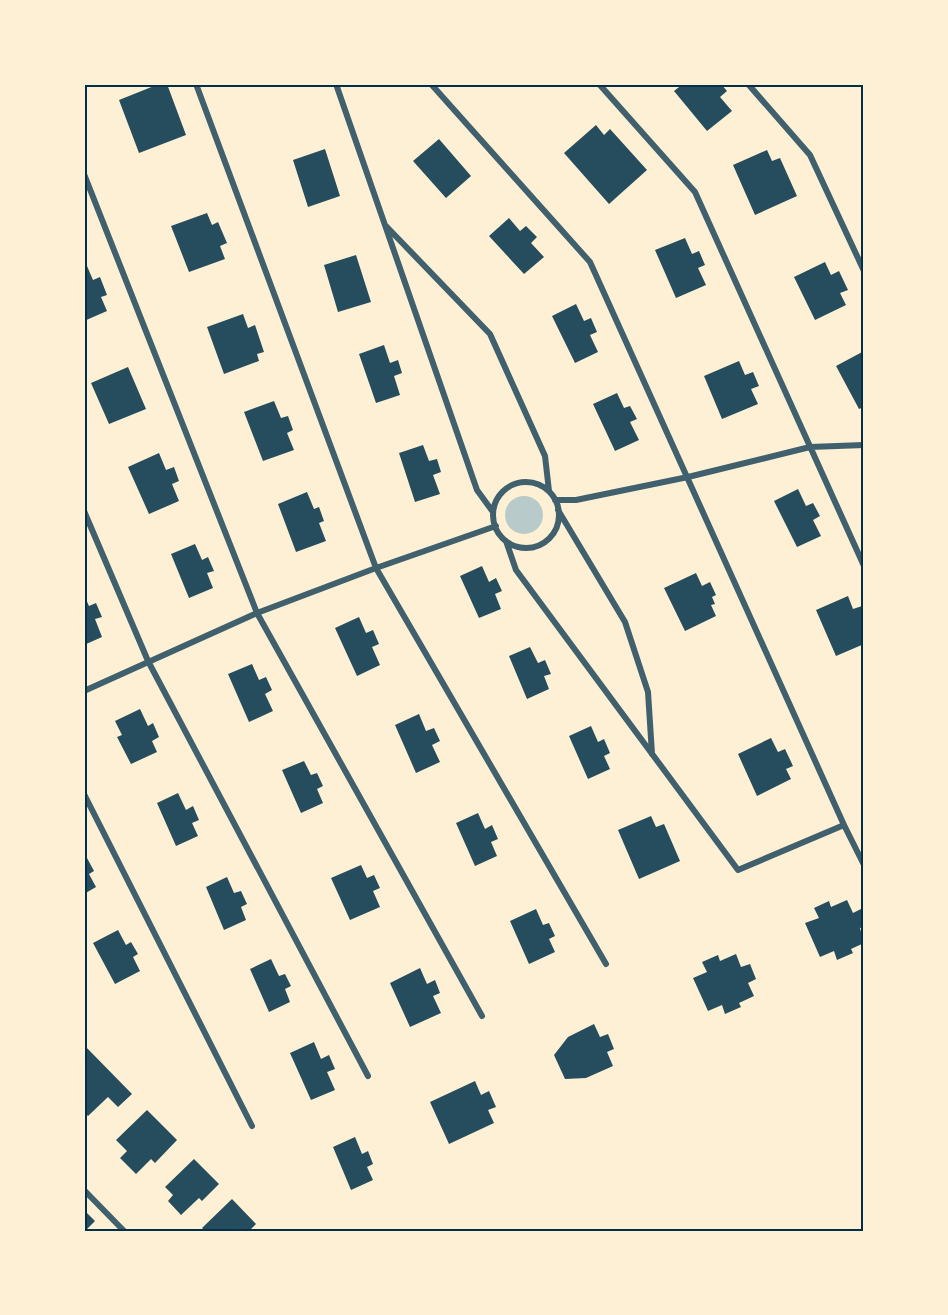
<svg xmlns="http://www.w3.org/2000/svg" width="948" height="1315" font-family="'Fira Sans Condensed',sans-serif">
	<style>
		.green { fill: #b9caca }
		.building { fill: #264d5e }
		.lines { fill: none; stroke-linecap: round; stroke-linejoin: round }
		.minor { stroke: #3f606c; stroke-width: 6 }
		.neatline { fill: none; stroke: #003049; stroke-width: 2 }
	</style>
	<rect width="100%" height="100%" fill="#fdf0d5"/>
	<path class="green" d="M505 515a19 19 0 1 1 38 0a19 19 0 1 1-38 0Z"/>
	<path class="building" d="M159 84H167L186 135 139 153 119 100Z
		M683 84H721L727 91 720 97 732 111 707 131 674 91Z
		M596 125 604 135 610 129 647 170 609 204 564 153Z
		M439 139 471 176 446 198 413 161Z
		M325 149 340 196 308 207 293 160Z
		M767 150 772 161 780 158 797 196 755 215 733 165Z
		M207 213 212 225 218 222 227 243 220 246 225 259 189 272 171 226Z
		M509 218 520 231 526 226 537 237 531 243 544 257 524 274 489 236Z
		M685 238 692 254 699 251 705 265 698 268 706 285 676 298 655 250Z
		M356 255 371 302 338 312 324 265Z
		M825 262 831 275 839 271 848 290 840 293 846 305 815 320 794 277Z
		M87 266 93 280 100 277 107 295 101 297 107 311 84 321V268Z
		M576 304 584 321 591 318 597 332 590 335 598 352 575 363 552 316Z
		M243 314 248 328 255 325 264 352 257 354 259 361 224 374 207 327Z
		M384 345 390 363 398 360 402 373 394 376 400 395 376 403 359 354Z
		M864 351V407L859 409 836 366Z
		M739 361 745 375 753 372 759 386 751 389 758 404 722 419 704 376Z
		M128 367 146 409 109 424 91 383Z
		M617 393 624 408 630 406 637 419 630 422 639 440 615 451 593 404Z
		M274 401 281 418 288 416 293 430 287 433 294 450 263 461 244 412Z
		M423 445 429 461 437 459 441 472 433 475 440 494 415 502 399 453Z
		M159 453 166 470 174 467 179 481 172 484 179 501 149 514 128 467Z
		M798 489 806 506 813 503 820 516 813 520 821 536 797 547 774 501Z
		M307 492 314 509 319 507 324 521 319 523 326 541 296 552 278 504Z
		M195 544 202 560 208 557 214 571 207 573 213 588 189 598 171 554Z
		M482 566 489 582 496 578 502 591 495 594 501 609 479 618 460 576Z
		M696 573 702 586 710 582 716 595 712 597 715 604 711 605 716 616 685 631 664 588Z
		M84 595 89 606 96 603 102 617 95 619 102 637 84 645Z
		M848 596 853 609 862 606 864 612V628L862 629 864 644 836 656 816 610Z
		M359 617 366 633 373 630 379 644 372 647 380 665 357 676 335 628Z
		M530 647 538 663 545 660 551 674 544 676 549 689 527 699 509 656Z
		M252 664 259 680 266 677 272 690 265 694 273 711 249 722 228 674Z
		M140 709 148 726 153 723 159 737 152 741 157 752 131 764 117 737 122 735 115 721Z
		M419 714 426 731 434 728 440 741 432 745 440 762 416 773 395 725Z
		M591 726 598 742 604 739 610 753 604 756 610 769 588 779 569 736Z
		M771 738 778 752 785 749 793 766 786 769 791 779 757 796 738 754Z
		M304 761 311 775 317 773 323 786 317 789 323 803 301 813 282 770Z
		M178 793 186 810 193 806 199 820 192 823 198 836 176 846 157 803Z
		M478 813 485 829 492 825 498 839 491 842 497 856 475 866 456 823Z
		M651 816 656 827 664 824 680 861 639 879 618 830Z
		M87 858 94 871 89 874 96 887 84 894V860Z
		M361 865 367 878 374 875 380 888 373 891 380 907 350 920 331 878Z
		M227 877 234 893 241 891 247 904 241 907 246 920 224 930 206 887Z
		M847 900 853 913 861 909 864 917V927L860 928 864 943 851 949 853 953 837 960 834 951 820 957 805 923 819 918 814 908 829 901 831 907Z
		M536 909 543 925 549 923 555 936 549 939 555 952 529 964 510 921Z
		M118 930 126 945 131 942 138 954 133 957 140 971 115 984 93 943Z
		M736 954 741 967 750 964 756 979 748 983 754 996 739 1003 741 1007 725 1014 722 1005 708 1011 693 978 707 972 702 962 718 955 720 961Z
		M271 959 279 976 285 974 291 986 285 989 290 1002 269 1012 250 969Z
		M420 968 427 984 435 980 440 993 433 996 441 1013 410 1027 390 983Z
		M594 1024 600 1037 608 1034 614 1049 607 1052 613 1066 586 1078 565 1079 554 1055 568 1037Z
		M314 1042 321 1059 329 1055 335 1069 327 1072 335 1090 311 1100 290 1053Z
		M84 1045 132 1094 118 1107 108 1097 88 1116 84 1112Z
		M475 1081 481 1095 489 1091 496 1107 488 1110 494 1123 449 1144 430 1102Z
		M147 1110 177 1140 155 1163 151 1159 136 1174 120 1158 127 1151 116 1140Z
		M355 1137 362 1154 368 1151 373 1164 367 1167 373 1180 351 1190 333 1147Z
		M194 1159 219 1184 202 1201 199 1198 181 1215 168 1201 173 1195 165 1187Z
		M232 1199 256 1224 249 1231H205L202 1228Z
		M84 1210 95 1221 85 1231H84Z"/>
	<g class="lines">
		<path class="minor" d="M196 84 376 568 606 964
			M336 84 477 490 493 512
			M431 84 590 262 844 825 864 865
			M599 84 695 192 864 566
			M748 84 810 155 864 271
			M84 174 257 613 482 1016
			M385 225 490 334 545 456 549 491
			M493 515a33 33 0 1 1 66 0a33 33 0 1 1-66 0Z
			M555 500H576L688 477 810 447 864 445
			M558 510 625 622 648 692 652 754
			M84 511 148 661 368 1076
			M506 541 516 570 738 870 844 825
			M84 691 257 613 376 568 496 526
			M84 794 252 1126
			M84 1190 124 1231"/>
	</g>
	<rect width="948" height="1315" fill="none" stroke="#fdf0d5" stroke-width="171"/>
	<rect x="86" y="86" width="776" height="1144" class="neatline"/>
</svg>
